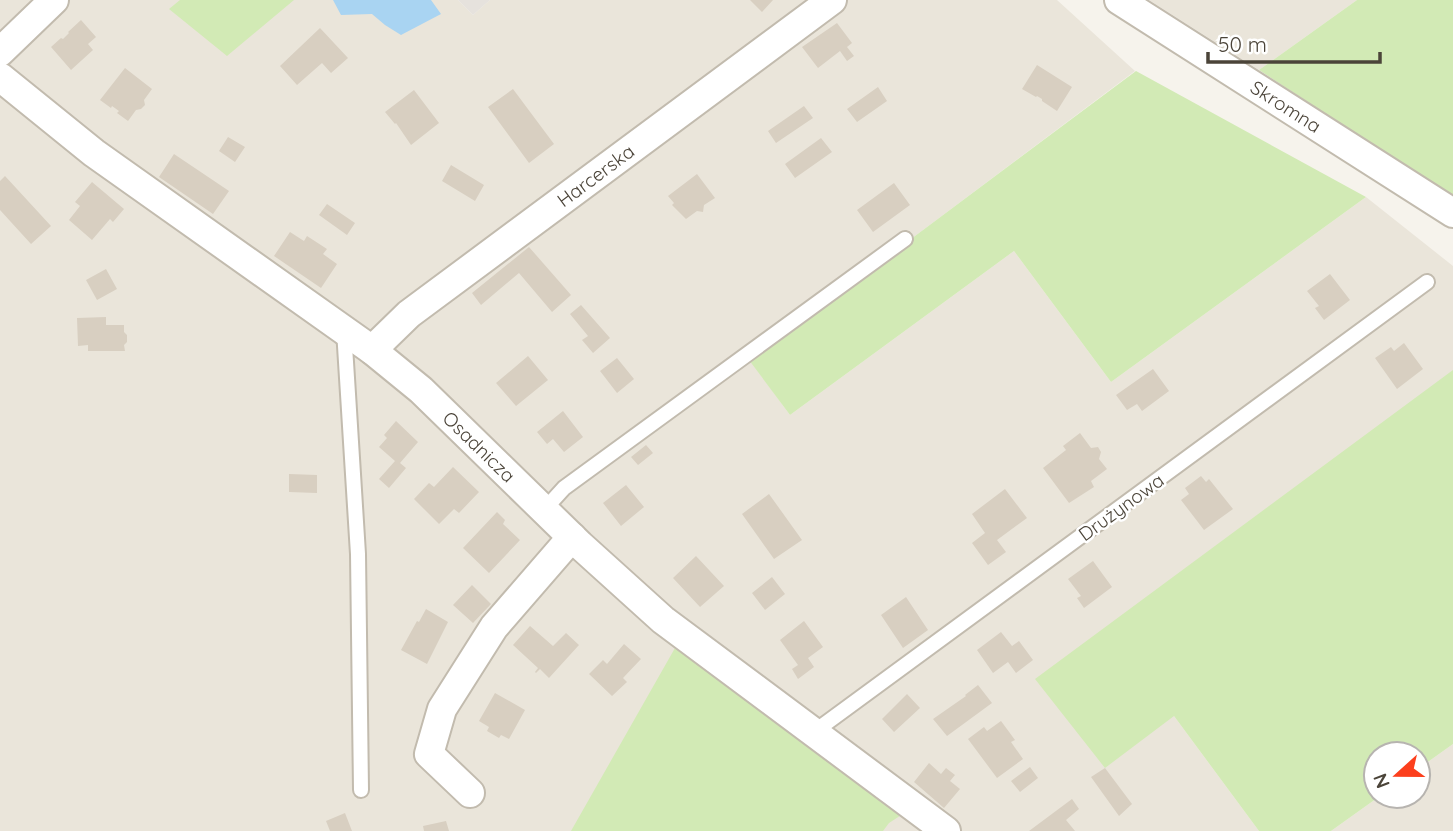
<svg xmlns="http://www.w3.org/2000/svg" width="1453" height="831" font-family="Quicksand,sans-serif">
	<style>
		.residential { fill: #eae5da }
		.industrial { fill: #e6e2dd }
		.green { fill: #d2eab5 }
		.water { fill: #a9d4f2 }
		.building { fill: #d8cfc1 }
		.lines { fill: none; stroke-linecap: round; stroke-linejoin: round }
		.lane-casing { stroke: #c2bbae; stroke-width: 18 }
		.street-casing { stroke: #c2bbae; stroke-width: 32 }
		.lane { stroke: #fff; stroke-width: 14 }
		.street { stroke: #fff; stroke-width: 28 }
		.labels { text-anchor: middle; stroke-width: 5; stroke-linejoin: round; paint-order: stroke }
		.street-label { font-size: 19px; fill: #4b4439; stroke: #fff }
	</style>
	<rect width="100%" height="100%" fill="#f6f3ec"/>
	<path class="residential" d="M0 0H458L473 15 490 0H1057L1135 71 750 360 790 415 1014 251 1111 382 1366 197 1453 266V371L1174 716 1259 831H0Z
		M1149 0H1357L1259 70Z
		M1453 744V831H1331L1380 796H1418V769Z"/>
	<path class="industrial" d="M458 0H490L473 15Z"/>
	<path class="green" d="M180 0H294L227 56 169 9Z
		M1357 0H1453V197L1259 70Z
		M1136 71 1366 197 1111 382 1014 251 790 415 749 360Z
		M1453 370V744L1418 769V754H1376V796H1380L1331 831H1259L1174 716 1105 768 1035 679Z
		M675 648 792 726 906 812 889 823 883 831H571Z"/>
	<path class="water" d="M333 0H431L441 14 401 35 385 25 372 14 341 15Z"/>
	<path class="building" d="M750 0H773L762 12Z
		M81 20 96 37 88 44 93 50 71 70 51 47 61 38 63 39 69 33 68 32Z
		M837 23 852 43 847 47 854 56 847 61 840 51 818 68 802 47Z
		M320 28 348 58 331 73 322 63 297 85 280 66Z
		M1037 65 1072 87 1057 111 1042 101V99L1037 96 1036 97 1022 89Z
		M125 68 152 89 144 100 145 105 141 109 136 110 128 121 117 113 119 111 112 106 111 108 100 100Z
		M878 87 887 101 857 122 847 109Z
		M513 89 554 144 529 163 488 107Z
		M414 90 439 123 411 145 396 123 395 124 385 112Z
		M804 106 813 118 776 143 768 131Z
		M228 137 245 147 235 162 219 151Z
		M821 138 832 152 795 178 785 164Z
		M174 154 229 191 213 214 159 177Z
		M451 165 484 185 475 201 442 181Z
		M697 174 715 198 704 205 703 212 697 211 686 219 672 205 674 203 668 196Z
		M5 176 51 226 31 244 0 210V181Z
		M92 182 124 209 113 222 110 219 92 240 69 220 80 206 75 202Z
		M894 183 910 205 873 232 857 210Z
		M327 204 355 223 347 235 319 215Z
		M290 232 304 241 307 236 327 249 323 254 337 264 321 288 274 256Z
		M529 247 571 295 552 312 519 273 481 305 472 293Z
		M106 269 117 289 97 300 86 280Z
		M1330 274 1350 300 1324 320 1315 308 1319 306 1307 291Z
		M581 305 610 338 593 353 582 340 588 336 570 314Z
		M106 317V325H124V332L127 335V342L124 345 125 351H88V345L78 346 77 318Z
		M1404 343 1423 369 1397 389 1375 358 1391 347 1394 351Z
		M528 356 548 380 516 406 496 383Z
		M617 358 634 379 617 393 600 371Z
		M1153 369 1169 391 1142 411 1137 404 1127 410 1116 395Z
		M563 411 583 437 564 452 553 439 547 444 537 432Z
		M396 421 418 442 400 463 406 468 389 488 379 479 395 461 379 447 387 438 384 435Z
		M1080 433 1091 448 1098 447 1101 452 1099 459 1107 469 1091 481 1094 487 1069 503 1043 468 1066 450 1063 446Z
		M646 445 653 453 638 465 631 457Z
		M453 467 479 492 459 513 454 509 439 524 414 499 429 483 434 487Z
		M289 474 317 475V493L289 492Z
		M1201 476 1206 482 1209 479 1233 509 1204 530 1181 500 1189 494 1185 488Z
		M626 485 644 507 621 526 603 503Z
		M1005 489 1027 518 997 540 1006 552 988 565 972 543 985 533 972 514Z
		M769 494 802 540 774 559 742 514Z
		M497 512 505 520 503 524 520 540 489 573 463 548Z
		M696 556 724 586 700 607 673 578Z
		M1093 561 1112 587 1084 608 1077 598 1081 596 1068 579Z
		M772 577 785 594 765 610 752 593Z
		M472 585 491 604 473 623 453 605Z
		M906 597 928 630 903 648 881 615Z
		M426 609 448 622 427 664 401 650 417 621 419 622Z
		M804 621 823 647 808 658 814 667 798 679 792 669 798 665 780 640Z
		M530 626 553 646 566 633 579 645 549 678 540 669 536 673 535 672 538 668 513 645Z
		M1001 632 1012 646 1019 641 1033 660 1016 673 1008 662 993 673 977 650Z
		M624 644 641 659 623 678 627 682 612 696 589 674 603 660 607 664Z
		M978 685 992 703 947 736 933 719 966 696 965 695Z
		M495 693 525 710 509 739 501 735 499 738 487 731 489 727 479 721Z
		M907 694 920 708 894 732 882 719Z
		M1001 721 1015 740 1011 742 1023 759 997 778 968 739 984 727 987 731Z
		M929 763 941 774 946 768 955 775 950 781 960 789 944 808 914 782Z
		M1030 767 1038 778 1020 792 1011 781Z
		M1105 768 1132 804 1119 816 1091 777Z
		M1072 799 1079 809 1066 820 1075 831H1029Z
		M345 813 352 831H330L326 821Z
		M446 821 449 831H424L423 826Z"/>
	<g class="lines">
		<g class="lane-casing">
			<path id="lane" d="M344 330 358 554 361 790
				M544 510 564 488 905 239
				M814 732 1427 282"/>
		</g>
		<g class="street-casing">
			<g id="street">
				<path id="s1" d="M1119 0 1453 213"/>
				<path d="M0 52 54 0"/>
				<path id="s2" d="M0 77 94 153 372 350 421 390 580 545 663 620 946 831"/>
				<path id="s3" d="M372 350 409 314 832 0"/>
				<path d="M470 793 429 754 442 709 494 627 572 537"/>
			</g>
		</g>
		<use href="#lane" class="lane"/>
		<use href="#street" class="street"/>
	</g>
	<g class="labels">
		<g class="street-label">
			<text dy="7" stroke="none"><textPath href="#s1" startOffset="198">Skromna</textPath></text>
			<text dy="7" stroke="none"><textPath href="#s3" startOffset="284">Harcerska</textPath></text>
			<text dy="7" stroke="none"><textPath href="#s2" startOffset="606">Osadnicza</textPath></text>
			<text transform="translate(1121 507) rotate(-36)" y="7">Drużynowa</text>
		</g>
	</g>
	<g transform="translate(1397 775) rotate(249)"><circle r="33" fill="#ffffff" stroke="#b7b4b0" stroke-width="2"/>
	<path d="M0-5L12 26L0 18L-12 26Z" fill="#fc3f1d"/>
	<text y="-10" font-size="19" font-weight="bold" text-anchor="middle" fill="#4b4439">N</text>
	</g>
	<path d="M1208 52v10h172v-10" fill="none" stroke="#4b4439" stroke-width="3.5"/>
	<text x="1218" y="52" font-size="21" fill="#4b4439" stroke="#ffffff" stroke-width="5" paint-order="stroke">50 m</text>
</svg>
